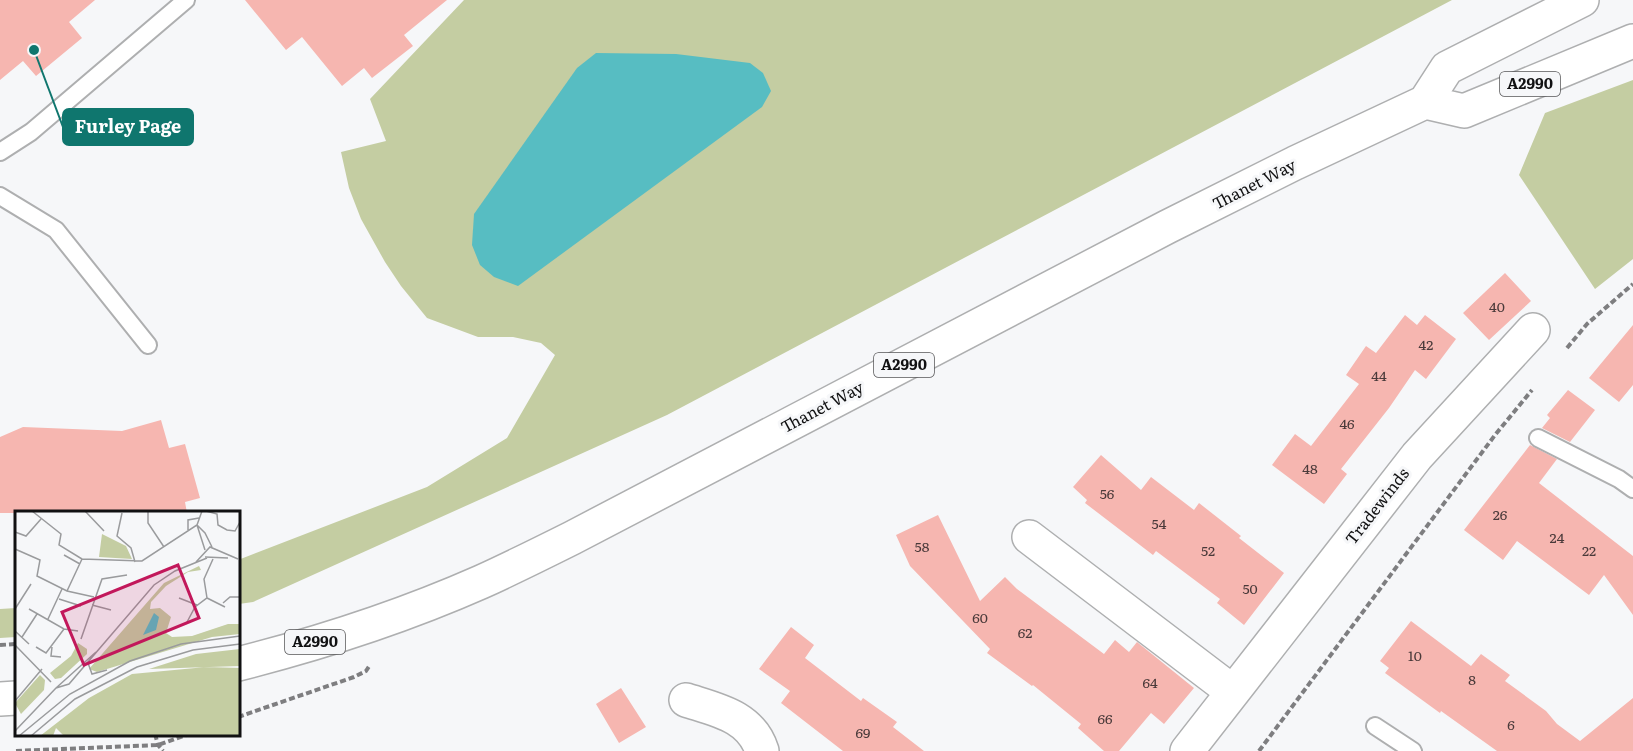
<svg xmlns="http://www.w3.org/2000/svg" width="1633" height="751" font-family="Literata,serif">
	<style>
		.green { fill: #c4cda2 }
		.water { fill: #57bdc2 }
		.building { fill: #f6b6b0 }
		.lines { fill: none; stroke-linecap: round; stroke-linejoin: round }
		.lane-casing { stroke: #aeafb0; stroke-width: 20 }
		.street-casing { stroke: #aeafb0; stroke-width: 36 }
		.primary-casing { stroke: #aeafb0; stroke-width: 36 }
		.path { stroke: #7e7e80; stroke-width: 4; stroke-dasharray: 6 3; stroke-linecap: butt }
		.lane { stroke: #fff; stroke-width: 16 }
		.street { stroke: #fff; stroke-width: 33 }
		.primary { stroke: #fff; stroke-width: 33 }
		.labels { text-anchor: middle; stroke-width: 6; stroke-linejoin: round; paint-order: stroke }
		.number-label { font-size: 14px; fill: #4a3a3a }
		.shield { fill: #f6f7f9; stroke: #565657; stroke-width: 1.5 }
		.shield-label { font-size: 15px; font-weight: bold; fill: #111112 }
		.street-label { font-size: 16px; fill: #111112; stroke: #f6f7f9 }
		.inset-road { fill: none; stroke: #9a9b9d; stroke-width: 1.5 }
		.view { fill: #c2185b; fill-opacity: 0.15; stroke: #c2185b; stroke-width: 3 }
		.inset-edge { fill: none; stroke: #111112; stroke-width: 3 }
		.leader { fill: none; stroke: #0f766e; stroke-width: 2 }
		.callout-dot { fill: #0f766e; stroke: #f6f7f9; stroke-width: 2 }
		.callout { fill: #0f766e; stroke: #0f766e; stroke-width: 2 }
		.callout-label { font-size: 18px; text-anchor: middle; font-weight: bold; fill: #fff }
	</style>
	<rect width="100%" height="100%" fill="#f6f7f9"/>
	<path class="green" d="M464 0H1452L667 415 253 602 239 604 238 560 427 487 507 438 555 355 541 343 513 337H478L427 318 401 286 385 262 361 219 349 188 341 152 386 141 370 99Z
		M1633 80V259L1595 289 1519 175 1545 113Z
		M16 608V637L0 638V609Z"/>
	<path class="water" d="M596 53 676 54 750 63 763 73 771 91 762 107 518 286 494 277 480 265 472 245 474 214 577 68Z"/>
	<path class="building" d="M0 0H95L69 22 82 38 36 76 23 61 0 80Z
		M245 0H447L404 35 413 46 372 78 364 68 342 86 302 37 286 50Z
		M1505 273 1531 301 1489 340 1463 313Z
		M1405 315 1417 325 1425 315 1456 339 1426 379 1415 370 1389 408 1341 469 1347 474 1324 504 1272 465 1295 434 1311 446 1359 384 1346 375 1366 346 1376 353Z
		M1633 325V385L1619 402 1589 378Z
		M1568 390 1595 410 1570 442 1542 428 1550 418 1547 415Z
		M161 420 169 448 185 444 200 498 185 502 187 513H0V437L23 427 122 431Z
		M1530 445 1557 459 1539 483 1633 556V615L1604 575 1589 595 1517 541 1503 560 1464 530Z
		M1101 455 1141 490 1151 477 1194 510 1199 503 1241 536 1239 538 1284 573 1244 625 1217 603 1220 599 1156 551 1153 555 1085 503 1087 500 1073 487Z
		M938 515 980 601 1005 577 1017 589 1104 654 1115 640 1129 652 1137 642 1194 688 1164 724 1151 713 1119 751H1104L1078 728 1081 724 1033 685 1032 686 987 653 990 649 910 566 896 535Z
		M1411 621 1471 666 1481 654 1510 675 1505 681 1546 711 1557 724 1580 741 1633 698V751H1497L1441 711 1440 713 1385 673 1389 668 1380 661Z
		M791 627 814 645 805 658 861 701 863 698 897 722 893 727 924 751H843L781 703 790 691 759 669Z
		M621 688 646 727 619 743 596 704Z"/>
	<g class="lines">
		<g class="lane-casing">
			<path id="lane" d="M0 152 31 132 186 0
				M0 196 56 230 148 345
				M1538 438 1619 479 1633 489
				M1375 726 1413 751"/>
		</g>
		<g class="street-casing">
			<path id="street" d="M1029 537 1233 692
				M686 700C717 710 751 716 762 751
				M1187 751 1417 456 1533 330"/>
		</g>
		<g class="primary-casing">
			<path id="primary" d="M1425 102 1464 111 1633 41
				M238 664C321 643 404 616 481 582 512 568 542 553 572 538L1167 227 1295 163 1425 102 1447 68 1582 0
				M0 699 16 698"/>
		</g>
		<path class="path" d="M1567 348 1587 324 1633 284
			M0 645 16 644
			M238 717 354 677 366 671 370 665
			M155 734 158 745 163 751
			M16 751 158 745 189 734
			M1259 751 1495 435 1532 390"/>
		<use href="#lane" class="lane"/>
		<use href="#street" class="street"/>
		<use href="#primary" class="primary"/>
	</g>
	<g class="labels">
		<g class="number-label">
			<text x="1497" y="312">40</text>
			<text x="1426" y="350">42</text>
			<text x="1379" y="381">44</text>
			<text x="1347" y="429">46</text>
			<text x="1310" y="474">48</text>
			<text x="1107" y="499">56</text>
			<text x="1500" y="520">26</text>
			<text x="1159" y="529">54</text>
			<text x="1557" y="543">24</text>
			<text x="922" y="552">58</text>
			<text x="1208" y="556">52</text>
			<text x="1589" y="556">22</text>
			<text x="1250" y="594">50</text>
			<text x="980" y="623">60</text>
			<text x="1025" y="638">62</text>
			<text x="1415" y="661">10</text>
			<text x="1472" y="685">8</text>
			<text x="1150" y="688">64</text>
			<text x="1105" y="724">66</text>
			<text x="1511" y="730">6</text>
			<text x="863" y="738">69</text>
		</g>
		<g class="shield">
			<rect x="1500" y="72" width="60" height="24" rx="4.5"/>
			<rect x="874" y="353" width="60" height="24" rx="4.5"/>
			<rect x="285" y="630" width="60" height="24" rx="4.5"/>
		</g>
		<g class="shield-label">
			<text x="1530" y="89">A2990</text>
			<text x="904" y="370">A2990</text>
			<text x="315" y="647">A2990</text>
		</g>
		<g class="street-label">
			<text transform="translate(1254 184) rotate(-27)" y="6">Thanet Way</text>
			<text transform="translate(822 407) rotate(-28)" y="6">Thanet Way</text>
			<text transform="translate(1377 506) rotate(-52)" y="6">Tradewinds</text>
		</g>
	</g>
	<g transform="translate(15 511)">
		<rect width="225" height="225" fill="#f6f7f9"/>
		<path d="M87 23 111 35 117 48 84 46ZM184 55 186 59 173 61 151 75 136 91 135 98 145 97 156 106 151 122 157 126 177 125 213 113H225V123L197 126 82 161 74 158 149 72ZM63 132 72 138V143L46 167 40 168 35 162 56 145ZM225 138V155L134 158 181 143ZM191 156 225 157V225H49L41 217 38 225H25L74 187 117 163ZM25 164 30 169 29 179 6 203 0 192Z" fill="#c4cda2"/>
		<path d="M139 102 144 106 141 119 128 124Z" fill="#57bdc2"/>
		<path class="inset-road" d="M17 0 46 23 44 34 67 48M70 0 89 20M133 0V12L149 36M191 0 202 3 203 14 212 19 220 20 225 11M107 2 102 25 116 37 120 51M182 14 190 22 197 36M182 14 190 39M173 19V9L184 7M0 21 11 25 26 8M0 38 25 49 22 65 52 80 79 86M49 44 65 53M190 46 213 47M67 48 127 50 182 14 187 0M181 51 195 36 223 48M52 80 67 48M164 87 182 94M192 87 189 68 198 48M44 88 66 95M208 92 215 86H225M77 94 96 99M0 98 16 73M14 98 49 118 63 120M33 108 47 78M171 113 180 96 192 87 210 96M0 120 14 133M7 126 22 103M66 128 87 68 112 64M0 134 36 171M21 136 31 142 49 118M37 136 36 145 46 146M73 152 77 163 92 159M41 177 54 173 139 74 160 60 192 47M41 177 81 141M0 190 27 158M0 220 41 177M4 225 55 183 115 150 166 133 225 125M16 225 60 188 122 156 178 139 225 133"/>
		<path class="view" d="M163 54 184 107 69 154 47 101Z"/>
		<rect width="225" height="225" class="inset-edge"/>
	</g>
	<path class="leader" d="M34 50L63 127"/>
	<circle class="callout-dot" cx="34" cy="50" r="6"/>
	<rect class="callout" x="63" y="109" width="130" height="36" rx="6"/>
	<g class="callout-label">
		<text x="128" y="133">Furley Page</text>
	</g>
</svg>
